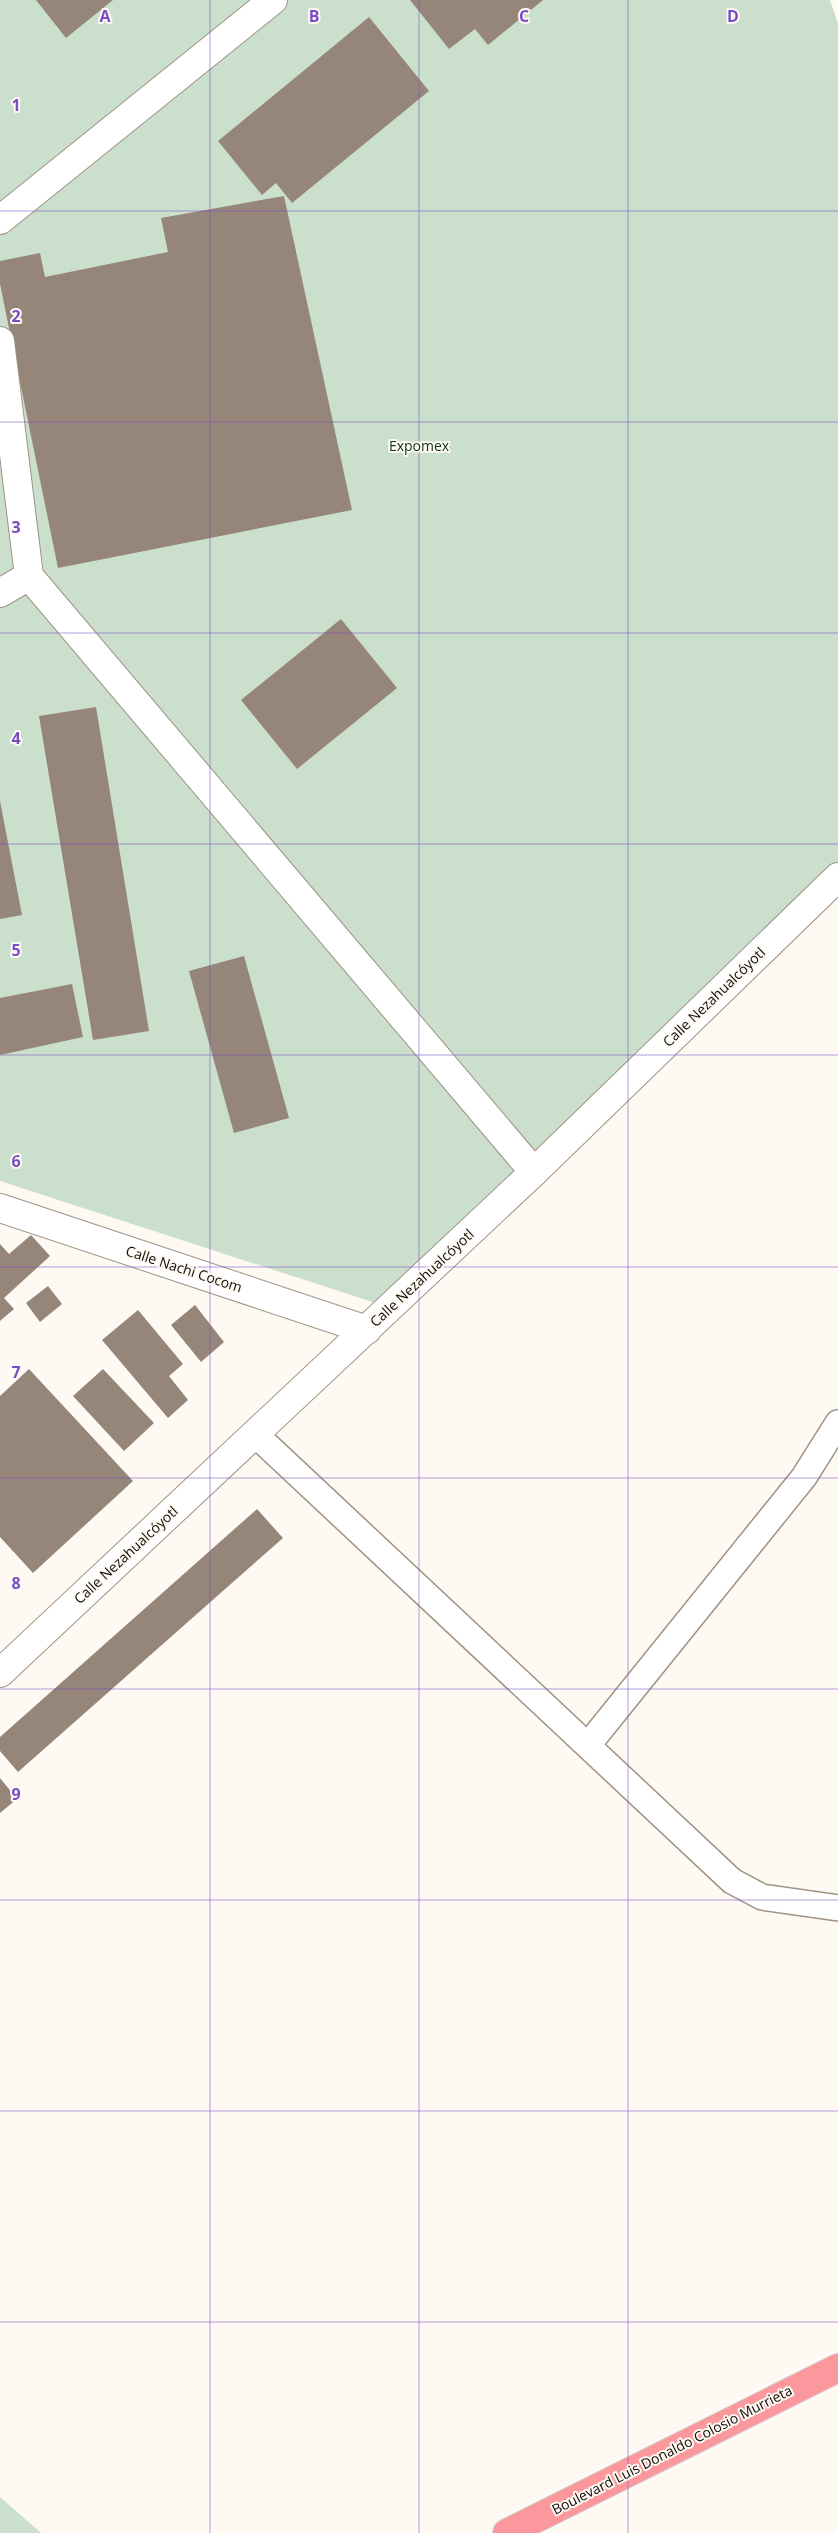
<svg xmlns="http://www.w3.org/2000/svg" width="838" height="2533" font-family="'Open Sans',sans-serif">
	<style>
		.green { fill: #cbdfcd }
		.building { fill: #958679 }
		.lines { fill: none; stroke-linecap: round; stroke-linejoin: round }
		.lane-casing { stroke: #9f9384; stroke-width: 28 }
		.street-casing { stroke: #9f9384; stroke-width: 30 }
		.secondary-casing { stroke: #9f9384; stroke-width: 30 }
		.highway-casing { stroke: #d9d8d7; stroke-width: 30 }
		.lane { stroke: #fff; stroke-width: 25 }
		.street { stroke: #fff; stroke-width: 28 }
		.secondary { stroke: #fff; stroke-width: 28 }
		.highway { stroke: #fb989e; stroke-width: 28 }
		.grid { fill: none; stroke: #784ec7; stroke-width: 1; stroke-opacity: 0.55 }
		.labels { text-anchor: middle; stroke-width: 4; stroke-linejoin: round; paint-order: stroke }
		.park-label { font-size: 14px; fill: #093415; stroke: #fef9f2 }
		.street-label { font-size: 14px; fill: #110c07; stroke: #fef9f2 }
		.grid-label { font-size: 16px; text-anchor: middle; font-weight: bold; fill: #784ec7; stroke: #fef9f2; stroke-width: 4; stroke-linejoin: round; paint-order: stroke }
	</style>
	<rect width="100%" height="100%" fill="#fef9f2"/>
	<path class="green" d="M0 0H830L838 24V867L391 1308 0 1181Z
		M0 2497 41 2533H0Z"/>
	<path class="building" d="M36 0H113L66 38Z
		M410 0H543L488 45 475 29 449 49Z
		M369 17 429 91 292 203 276 183 262 195 218 141Z
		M284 196 352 510 58 568 0 284V261L40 253 45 277 168 252 161 218Z
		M341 619 397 688 297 769 241 700Z
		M96 707 149 1031 93 1040 39 716Z
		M0 801 22 915 0 919Z
		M244 956 289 1118 234 1133 189 971Z
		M72 984 83 1037 0 1055V998Z
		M31 1235 50 1256 4 1298 14 1309 0 1321V1244L9 1254Z
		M48 1286 62 1304 40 1322 26 1303Z
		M195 1305 224 1342 201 1362 171 1325Z
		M138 1310 183 1364 169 1376 188 1400 168 1418 102 1340Z
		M29 1369 133 1481 33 1573 0 1537V1396Z
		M103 1369 154 1423 124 1451 73 1396Z
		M257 1509 283 1538 18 1772 0 1751V1737Z
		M0 1778 17 1799 0 1813Z"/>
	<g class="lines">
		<g class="lane-casing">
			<path id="lane" d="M255 1434 732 1881 762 1897 838 1908
				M588 1745 804 1477 838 1423"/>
		</g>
		<g class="street-casing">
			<path id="street" d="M0 220 273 0
				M0 341 29 576 534 1172
				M0 593 29 576
				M0 1208 367 1330"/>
		</g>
		<g class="secondary-casing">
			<path id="secondary" d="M0 1673 534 1172 838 877"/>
		</g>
		<g class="highway-casing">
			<path id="highway" d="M507 2533 838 2368"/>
		</g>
		<use href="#lane" class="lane"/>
		<use href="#street" class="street"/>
		<use href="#secondary" class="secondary"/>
		<use href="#highway" class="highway"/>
	</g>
	<path class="grid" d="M210 0V2533M419 0V2533M628 0V2533M0 211H838M0 422H838M0 633H838M0 844H838M0 1055H838M0 1267H838M0 1478H838M0 1689H838M0 1900H838M0 2111H838M0 2322H838"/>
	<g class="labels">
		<g class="park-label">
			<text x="419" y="451">Expomex</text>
		</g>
		<g class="street-label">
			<text transform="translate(714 997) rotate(-44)" y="5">Calle Nezahualcóyotl</text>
			<text transform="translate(184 1269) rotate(18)" y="5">Calle Nachi Cocom</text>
			<text transform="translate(422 1278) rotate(-43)" y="5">Calle Nezahualcóyotl</text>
			<text transform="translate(126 1555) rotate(-43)" y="5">Calle Nezahualcóyotl</text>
			<text transform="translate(672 2450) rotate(-27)" y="5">Boulevard Luis Donaldo Colosio Murrieta</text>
		</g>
	</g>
	<g class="grid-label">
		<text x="105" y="22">A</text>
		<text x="314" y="22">B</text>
		<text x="524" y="22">C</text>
		<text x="733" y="22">D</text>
		<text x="16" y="111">1</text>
		<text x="16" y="322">2</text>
		<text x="16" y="533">3</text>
		<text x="16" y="744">4</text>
		<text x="16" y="956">5</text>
		<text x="16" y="1167">6</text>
		<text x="16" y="1378">7</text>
		<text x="16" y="1589">8</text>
		<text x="16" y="1800">9</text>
	</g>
</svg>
